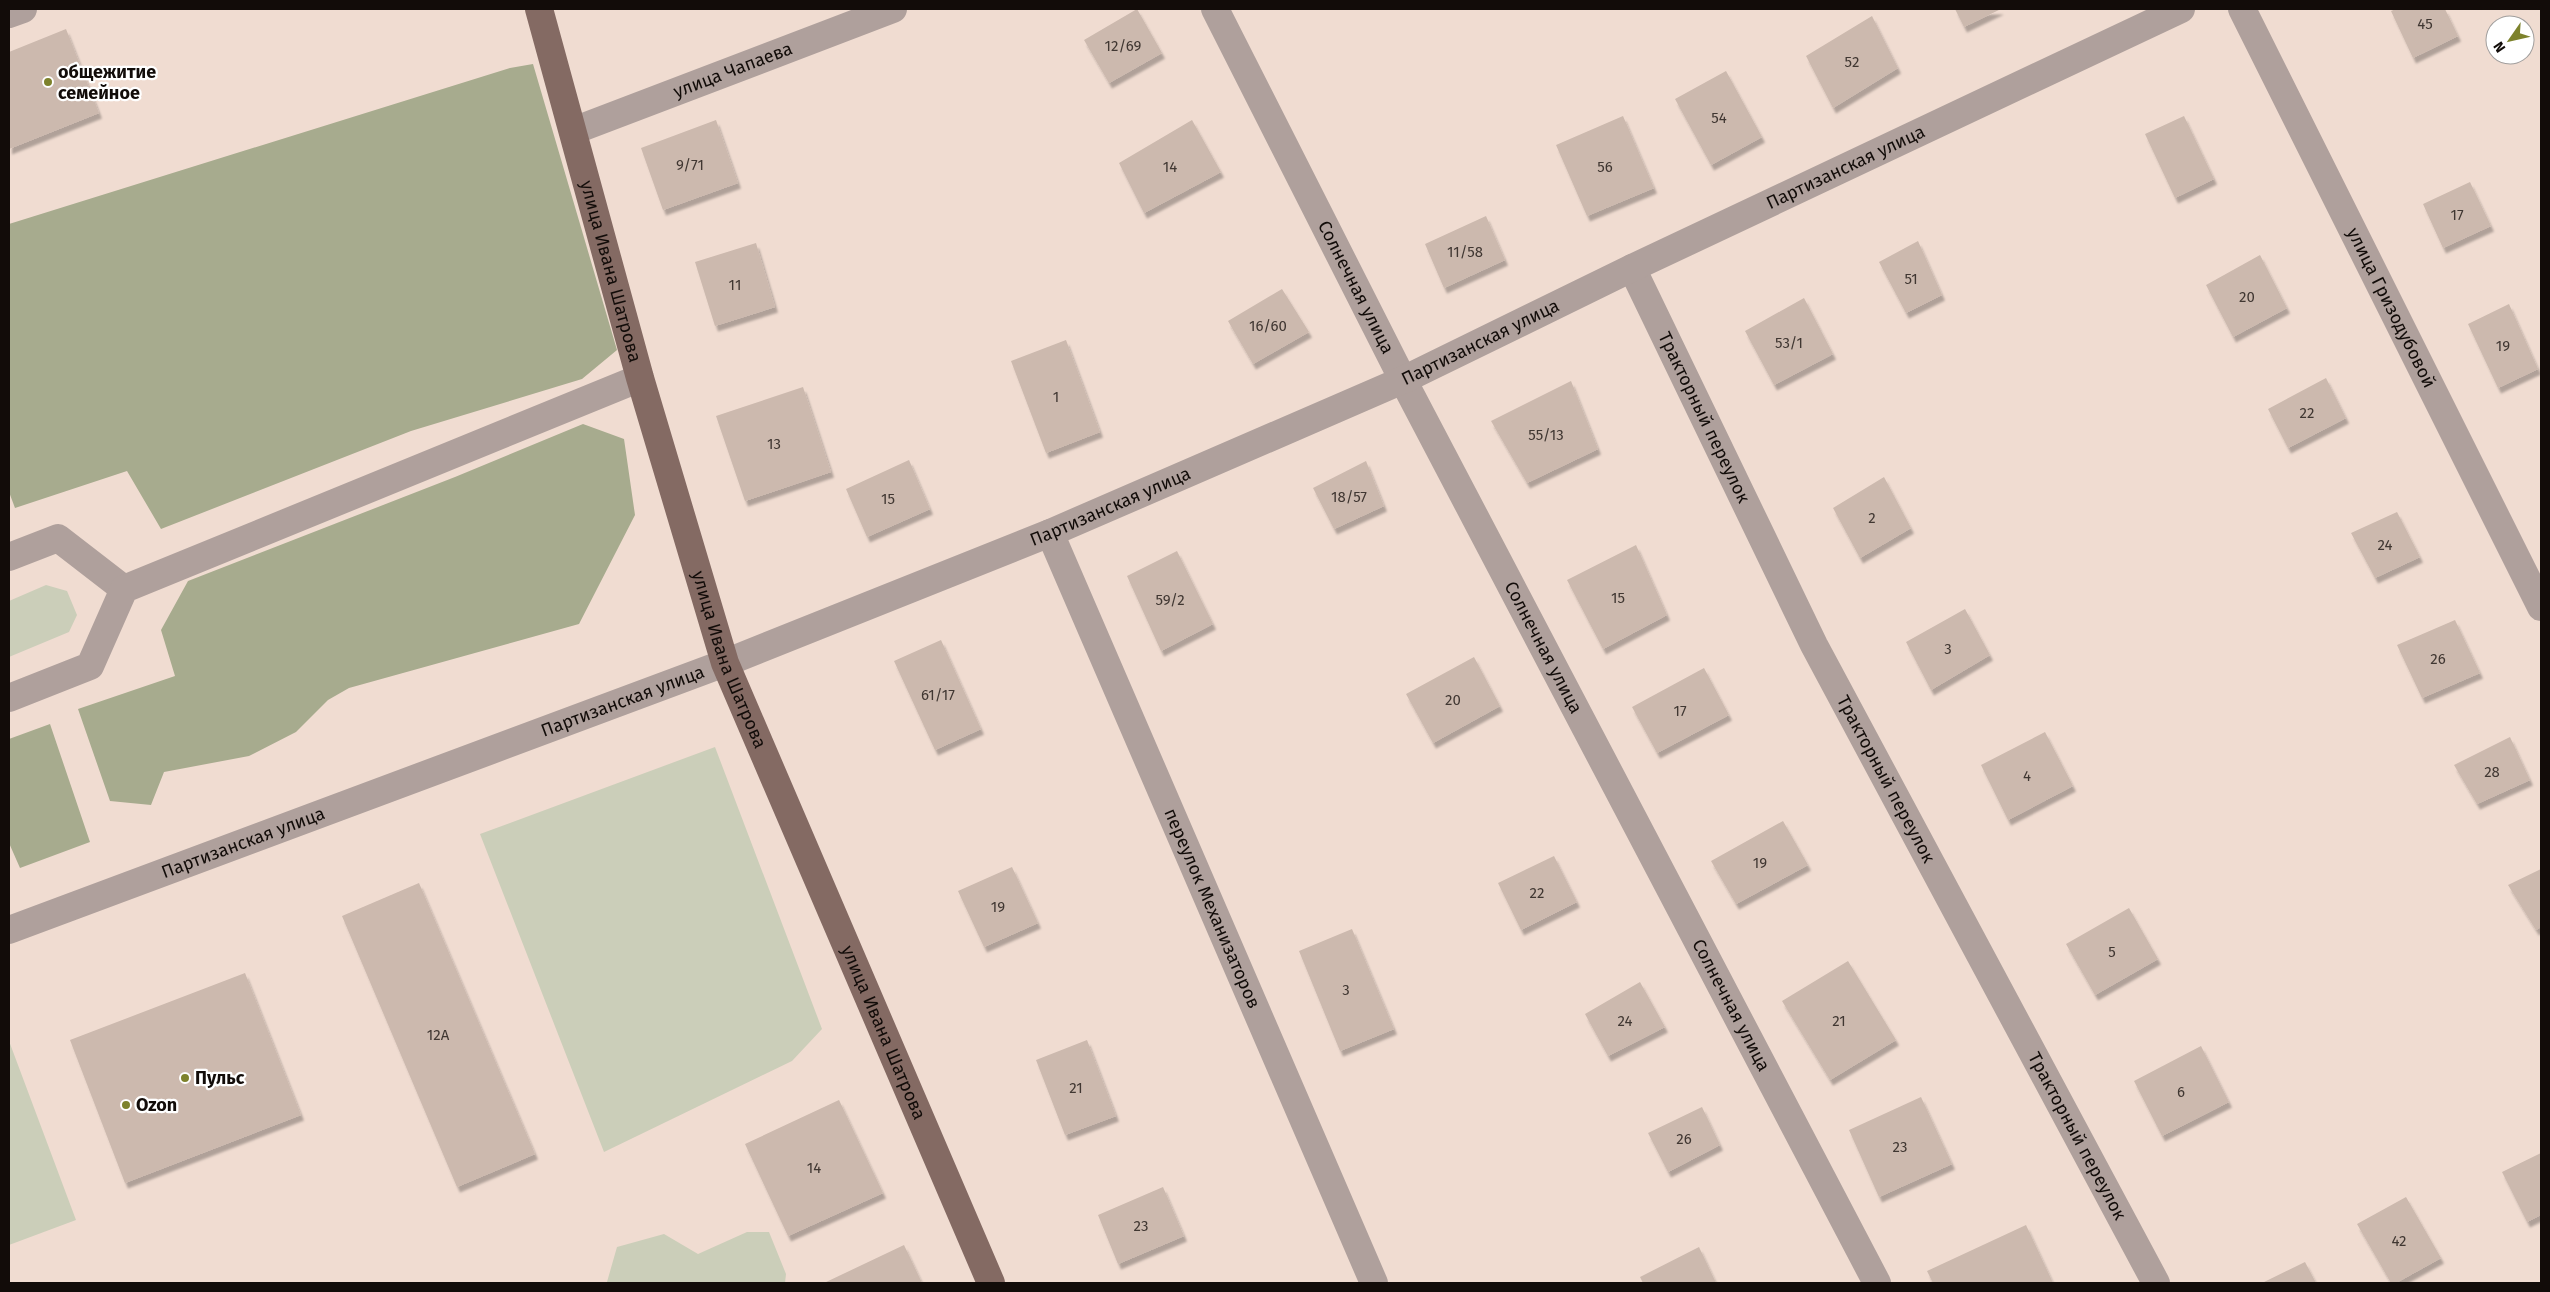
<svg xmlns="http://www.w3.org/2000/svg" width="2550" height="1292" font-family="'Fira Sans',sans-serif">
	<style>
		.green { fill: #cbceb9 }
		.forest { fill: #a7ab8e }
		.building { fill: #ccb9ae; filter: url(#shadow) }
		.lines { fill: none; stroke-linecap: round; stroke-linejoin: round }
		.minor { stroke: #afa09c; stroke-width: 28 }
		.major { stroke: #846a63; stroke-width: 28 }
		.poi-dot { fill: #7d822c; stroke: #fff; stroke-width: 2 }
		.labels { text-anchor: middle; stroke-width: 4.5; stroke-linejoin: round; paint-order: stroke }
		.number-label { font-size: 15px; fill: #403732 }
		.street-label { font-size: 18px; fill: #120c09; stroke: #fff }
		.poi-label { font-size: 18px; font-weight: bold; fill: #120c09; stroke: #fff; text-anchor: start }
	</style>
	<defs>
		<filter id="shadow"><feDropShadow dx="3" dy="5.5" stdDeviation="1" flood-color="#0004"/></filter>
	</defs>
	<rect width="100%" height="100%" fill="#f0dcd1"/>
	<path class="green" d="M46 585 67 591 77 615 69 632 9 657V601Z
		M715 747 822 1029 792 1061 604 1152 480 834Z
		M9 1041 76 1220 9 1245Z
		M747 1232H769L786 1274 785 1283H604L607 1282 617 1247 664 1234 698 1254Z"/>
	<path class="forest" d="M533 64 617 350 582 379 411 431 161 529 127 471 15 508 9 492V224L510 68Z
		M583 424 624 439 635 515 579 624 349 688 328 700 296 732 249 756 164 772 151 805 110 801 78 709 175 676 161 630 188 581 455 477Z
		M50 724 90 842 20 868 9 843V739Z"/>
	<path class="building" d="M1137 9 1162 53 1109 83 1084 40Z
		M1955 9H2001L1964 27Z
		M2396 9H2445L2458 36 2413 58 2391 11Z
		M1872 16 1898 68 1833 108 1806 56Z
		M66 29 99 113 9 149V52Z
		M1726 71 1762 137 1711 165 1675 99Z
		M1623 116 1654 188 1587 216 1556 145Z
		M2184 116 2214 179 2175 198 2145 134Z
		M716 120 738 183 663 210 641 148Z
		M1192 120 1221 172 1144 213 1119 163Z
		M2470 182 2491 226 2443 248 2423 204Z
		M1486 216 1505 260 1444 288 1425 244Z
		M1918 241 1942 295 1906 313 1879 262Z
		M756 243 775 307 715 326 695 262Z
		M2260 255 2287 308 2233 337 2206 285Z
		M1282 289 1309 332 1253 364 1228 321Z
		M1804 298 1833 354 1774 385 1745 331Z
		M2509 304 2538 369 2498 388 2468 324Z
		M1066 340 1100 432 1046 453 1011 361Z
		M2326 378 2346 418 2288 448 2268 409Z
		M1571 381 1598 449 1527 483 1491 421Z
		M803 387 831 472 745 501 716 416Z
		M909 460 930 509 867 537 846 489Z
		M1366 461 1384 506 1334 529 1313 488Z
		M1884 477 1911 528 1860 558 1833 508Z
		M2397 512 2420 557 2375 578 2351 533Z
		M1636 545 1667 615 1603 649 1567 580Z
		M1177 551 1213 624 1161 651 1127 576Z
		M1965 609 1990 655 1931 690 1906 642Z
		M2455 620 2480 673 2422 698 2397 645Z
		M941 640 981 729 935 750 894 661Z
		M1474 657 1500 706 1433 743 1406 694Z
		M1704 668 1729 715 1657 753 1632 707Z
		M2045 732 2073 786 2008 820 1981 765Z
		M2510 737 2530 780 2477 804 2454 765Z
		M1783 821 1808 865 1736 904 1711 861Z
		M1554 856 1577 902 1521 930 1498 883Z
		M1012 867 1038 923 984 947 958 891Z
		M2541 869V927L2536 930 2508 885Z
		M419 883 535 1154 457 1187 342 916Z
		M2129 908 2158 959 2095 995 2066 944Z
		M1352 929 1394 1029 1340 1051 1299 951Z
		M1848 961 1896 1040 1830 1080 1782 1001Z
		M245 973 301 1115 125 1183 70 1040Z
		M1640 982 1665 1027 1608 1056 1585 1014Z
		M1087 1040 1116 1116 1065 1135 1036 1060Z
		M2201 1046 2229 1102 2162 1136 2134 1081Z
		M1921 1097 1952 1164 1879 1197 1849 1130Z
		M839 1100 883 1193 788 1236 745 1144Z
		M1702 1107 1720 1145 1668 1172 1648 1133Z
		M2541 1153V1215L2527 1222 2502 1172Z
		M1163 1187 1184 1236 1118 1264 1098 1215Z
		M2406 1197 2441 1258 2396 1283H2391L2357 1224Z
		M2026 1225 2053 1283H1933L1927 1271Z
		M904 1245 922 1283H824Z
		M1699 1247 1716 1283H1643L1640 1277Z
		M2305 1262 2316 1283H2262Z"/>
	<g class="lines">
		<g class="minor">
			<path id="s1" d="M1215 9 1403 380 1877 1283"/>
			<path id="s2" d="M2242 9 2541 607"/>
			<path d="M9 14 23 9"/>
			<path id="s3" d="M573 131 893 9"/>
			<path id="s4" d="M1632 268 1814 645 2156 1283"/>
			<path id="s5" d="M1050 533 1374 1283"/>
			<path d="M9 557 58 538 124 589"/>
			<path d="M9 698 90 666 124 589 640 378"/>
			<path id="s6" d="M9 930 725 663 1050 533 1403 380 1632 268 2181 9"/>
		</g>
		<path class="major" id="s7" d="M539 9 640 378 725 663 991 1283"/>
	</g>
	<g class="poi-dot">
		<circle cx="48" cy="82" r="5"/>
		<circle cx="185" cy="1078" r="5"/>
		<circle cx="126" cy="1105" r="5"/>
	</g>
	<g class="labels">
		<g class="number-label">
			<text x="2425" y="29">45</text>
			<text x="1123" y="51">12/69</text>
			<text x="1852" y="67">52</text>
			<text x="1719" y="123">54</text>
			<text x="690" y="170">9/71</text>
			<text x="1170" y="172">14</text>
			<text x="1605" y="172">56</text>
			<text x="2457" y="220">17</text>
			<text x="1465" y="257">11/58</text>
			<text x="1911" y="284">51</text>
			<text x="735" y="290">11</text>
			<text x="2247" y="302">20</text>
			<text x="1268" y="331">16/60</text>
			<text x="1789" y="348">53/1</text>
			<text x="2503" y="351">19</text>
			<text x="1056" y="402">1</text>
			<text x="2307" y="418">22</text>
			<text x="1546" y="440">55/13</text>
			<text x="774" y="449">13</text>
			<text x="1349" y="502">18/57</text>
			<text x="888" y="504">15</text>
			<text x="1872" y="523">2</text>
			<text x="2385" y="550">24</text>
			<text x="1618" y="603">15</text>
			<text x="1170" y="605">59/2</text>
			<text x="1948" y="654">3</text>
			<text x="2438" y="664">26</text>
			<text x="938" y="700">61/17</text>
			<text x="1453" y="705">20</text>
			<text x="1680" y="716">17</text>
			<text x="2492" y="777">28</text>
			<text x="2027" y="781">4</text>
			<text x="1760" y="868">19</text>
			<text x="1537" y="898">22</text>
			<text x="998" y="912">19</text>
			<text x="2112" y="957">5</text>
			<text x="1346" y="995">3</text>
			<text x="1625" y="1026">24</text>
			<text x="1839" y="1026">21</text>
			<text x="438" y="1040">12А</text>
			<text x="1076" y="1093">21</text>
			<text x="2181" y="1097">6</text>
			<text x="1684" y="1144">26</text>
			<text x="1900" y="1152">23</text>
			<text x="814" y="1173">14</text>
			<text x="1141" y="1231">23</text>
			<text x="2399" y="1246">42</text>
		</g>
		<g class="street-label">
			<text dy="6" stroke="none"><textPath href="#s3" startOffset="171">улица Чапаева</textPath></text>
			<text dy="6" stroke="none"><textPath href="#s6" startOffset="1990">Партизанская улица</textPath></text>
			<text dy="6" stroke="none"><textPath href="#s7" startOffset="272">улица Ивана Шатрова</textPath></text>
			<text dy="6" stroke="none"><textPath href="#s1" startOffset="312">Солнечная улица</textPath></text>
			<text dy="6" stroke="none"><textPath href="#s2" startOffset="334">улица Гризодубовой</textPath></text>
			<text dy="6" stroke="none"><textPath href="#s6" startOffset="1585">Партизанская улица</textPath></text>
			<text dy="6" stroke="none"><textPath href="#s4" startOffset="166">Тракторный переулок</textPath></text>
			<text dy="6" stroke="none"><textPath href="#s6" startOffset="1180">Партизанская улица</textPath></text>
			<text dy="6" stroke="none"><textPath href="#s1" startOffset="718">Солнечная улица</textPath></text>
			<text dy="6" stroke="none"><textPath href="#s7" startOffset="678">улица Ивана Шатрова</textPath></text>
			<text dy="6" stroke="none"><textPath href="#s6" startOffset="655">Партизанская улица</textPath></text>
			<text dy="6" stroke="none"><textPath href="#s4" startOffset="571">Тракторный переулок</textPath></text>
			<text dy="6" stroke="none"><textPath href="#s6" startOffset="250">Партизанская улица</textPath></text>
			<text dy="6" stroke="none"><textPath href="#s5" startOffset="409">переулок Механизаторов</textPath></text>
			<text dy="6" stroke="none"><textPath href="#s1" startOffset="1122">Солнечная улица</textPath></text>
			<text dy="6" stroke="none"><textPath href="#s7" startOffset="1082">улица Ивана Шатрова</textPath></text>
			<text dy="6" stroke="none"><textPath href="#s4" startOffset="976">Тракторный переулок</textPath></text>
		</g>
		<g class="poi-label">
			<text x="58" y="78">общежитие<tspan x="58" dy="21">семейное</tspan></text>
			<text x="195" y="1084">Пульс</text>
			<text x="136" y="1111">Ozon</text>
		</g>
	</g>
	<rect width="2550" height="1292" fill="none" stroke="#120c09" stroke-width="20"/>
	<g transform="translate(2510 40) rotate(236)"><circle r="24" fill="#ffffff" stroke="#a09e9d"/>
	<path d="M0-4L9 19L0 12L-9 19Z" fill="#7d822c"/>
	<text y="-8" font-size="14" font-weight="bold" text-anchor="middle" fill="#120c09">N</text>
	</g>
</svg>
